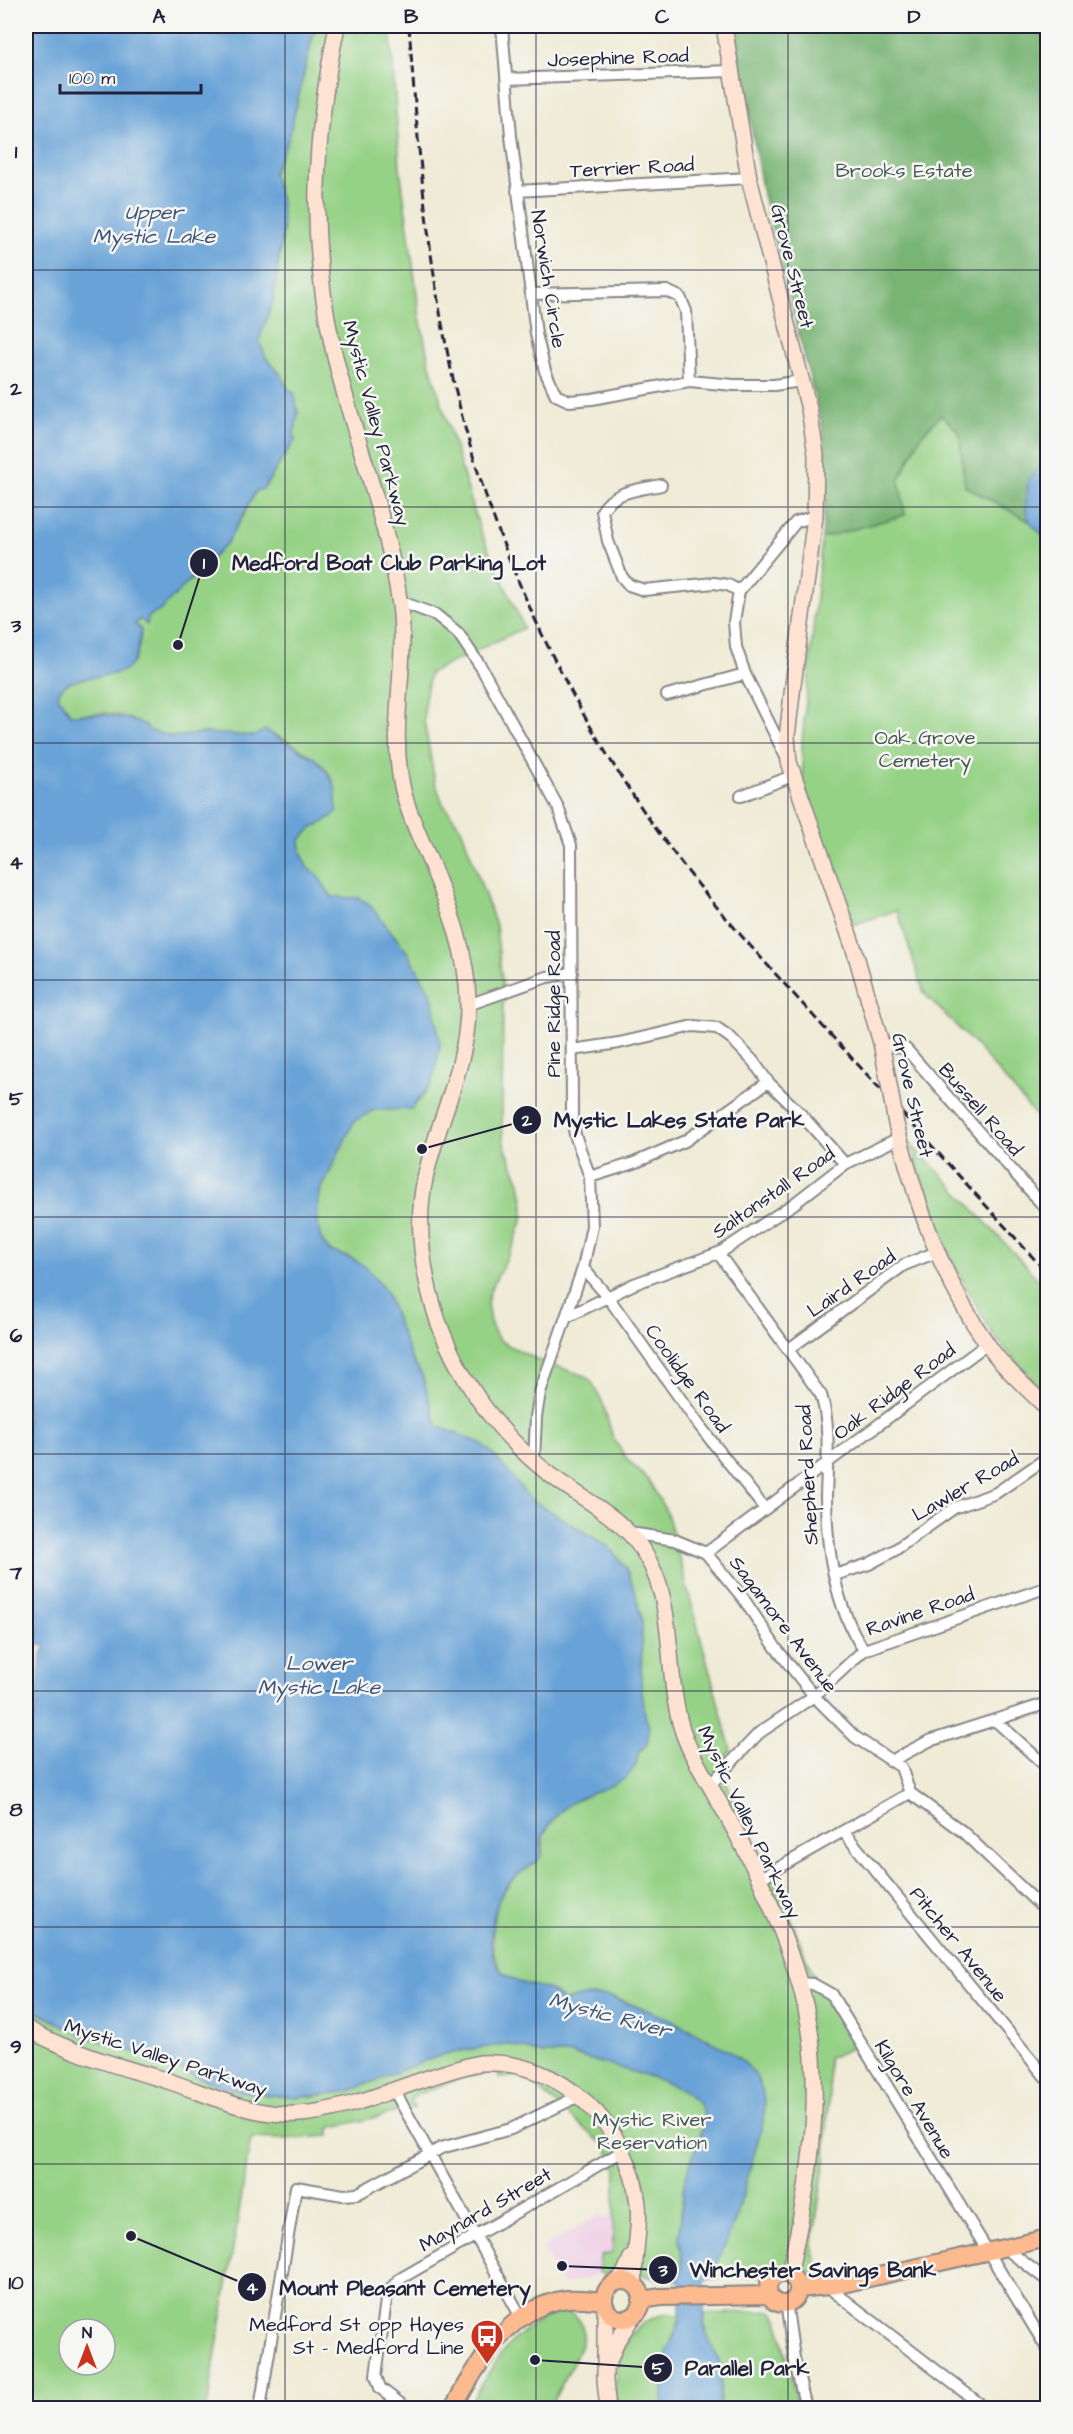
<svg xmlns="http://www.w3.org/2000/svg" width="1073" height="2434" font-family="'Architects Daughter',sans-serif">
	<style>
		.built { fill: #efd0e6 }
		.green { fill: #96d286; stroke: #5c7a60; stroke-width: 1.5; fill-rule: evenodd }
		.forest { fill: #78b473; stroke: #4d6b57; stroke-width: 1.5 }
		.water { fill: #68a2d7; stroke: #456289; stroke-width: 1.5 }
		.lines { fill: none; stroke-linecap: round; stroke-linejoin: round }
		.street-casing { stroke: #888688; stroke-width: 14 }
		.secondary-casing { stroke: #888688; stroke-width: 18 }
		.primary-casing { stroke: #888688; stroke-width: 20 }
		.street { stroke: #fff; stroke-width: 10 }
		.secondary { stroke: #fee3d2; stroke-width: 15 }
		.primary { stroke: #fcba8e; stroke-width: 16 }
		.rail { stroke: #22223b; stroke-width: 3; stroke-dasharray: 9 4.5; stroke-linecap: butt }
		.secondary-bridge-casing { stroke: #888688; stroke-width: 18; stroke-linecap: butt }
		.secondary-bridge { stroke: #fee3d2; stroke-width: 15 }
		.grid { fill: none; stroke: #22223b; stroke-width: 1.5; stroke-opacity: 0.55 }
		.labels { text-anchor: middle; stroke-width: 5; stroke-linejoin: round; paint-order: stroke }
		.street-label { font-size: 20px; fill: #22223b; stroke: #f6f6f2 }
		.park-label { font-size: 20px; fill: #455752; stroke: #f6f6f2 }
		.poi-label { font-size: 20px; fill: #22223b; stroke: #f6f6f2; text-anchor: end }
		.water-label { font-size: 21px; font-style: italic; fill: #3e5579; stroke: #f6f6f2 }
		.leader { fill: none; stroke: #22223b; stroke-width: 2 }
		.callout-dot { fill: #22223b; stroke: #f6f6f2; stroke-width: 2 }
		.mark-label { font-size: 18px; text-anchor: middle; font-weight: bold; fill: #fff }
		.callout-label { font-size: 21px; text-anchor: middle; font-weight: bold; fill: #22223b; stroke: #f6f6f2; stroke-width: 5; stroke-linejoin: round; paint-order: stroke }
		.neatline { fill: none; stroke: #22223b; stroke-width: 2 }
		.grid-label { font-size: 20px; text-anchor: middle; font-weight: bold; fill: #22223b }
	</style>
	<rect width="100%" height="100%" fill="#f6f6f2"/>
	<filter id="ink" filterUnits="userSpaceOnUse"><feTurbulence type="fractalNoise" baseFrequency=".0167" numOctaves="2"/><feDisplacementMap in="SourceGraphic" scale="12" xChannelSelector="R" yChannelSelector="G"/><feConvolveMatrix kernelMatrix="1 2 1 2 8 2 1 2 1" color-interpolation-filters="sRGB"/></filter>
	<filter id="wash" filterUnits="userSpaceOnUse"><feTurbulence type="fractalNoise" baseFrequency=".008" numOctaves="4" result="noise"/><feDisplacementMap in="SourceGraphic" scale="24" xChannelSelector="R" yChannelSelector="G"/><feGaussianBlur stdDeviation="1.35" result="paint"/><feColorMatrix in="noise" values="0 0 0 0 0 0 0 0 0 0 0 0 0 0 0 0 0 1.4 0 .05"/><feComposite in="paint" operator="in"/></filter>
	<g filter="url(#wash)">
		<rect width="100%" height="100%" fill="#efebd6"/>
		<path class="built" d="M614 2213 611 2267 586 2279 563 2285 542 2248 601 2214 604 2219Z"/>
		<path class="green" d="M315 26H390L400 168 420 318 429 362 480 530 524 628 430 673 425 699 424 721 435 782 443 804 461 828 496 926 503 991 502 1126 504 1144 520 1183 524 1206 523 1218 514 1244 490 1291 487 1303 490 1322 498 1339 504 1343 540 1361 585 1376 593 1384 602 1401 613 1438 627 1459 649 1481 667 1513 731 1750 718 1766 776 1880 810 1968 855 2047 828 2058 829 2091 825 2160 812 2247 818 2264 828 2272 711 2279 736 2218 757 2144 711 2040 665 2017 613 1997 588 1996 564 2001 552 1991 520 1984 502 1972 494 1954 492 1926 499 1897 515 1877 537 1862 543 1850V1835L555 1818 568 1804 591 1793 647 1744 649 1727 645 1716 641 1682 642 1621 636 1595 626 1568 609 1547 530 1499 494 1455 480 1443 437 1426 422 1375 411 1358 386 1292 367 1268 353 1259 330 1251 323 1243 320 1236 317 1218 320 1192 354 1121 374 1110 410 1109 421 1099 431 1084 440 1044 432 996 407 952 379 916 359 898 332 897 317 875 307 868 301 851 300 840 311 829 333 816C333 807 336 797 335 788 331 761 287 740 265 730L255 736 205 733 173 737 147 730 129 718 107 713 71 715 58 696C62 670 120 684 135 659 139 652 140 638 141 630L135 624 140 618 147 624 148 617C169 607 182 581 200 575L243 517 256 491 264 488 295 440 288 389 281 375 266 358 259 340 273 301 283 231 273 173 289 137Z
			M941 415 959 432 965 486 1036 525 1047 542V1129L979 1049 924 993 897 910 853 925 803 783 802 742 822 538 905 515 899 480 922 434Z
			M910 1144 941 1174 1047 1289V1395L993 1335 951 1260Z
			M26 2006 84 2036 157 2059 210 2082 243 2092 279 2096 296 2098 350 2091 424 2061 452 2052 507 2044 543 2054H571L654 2078 681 2089 692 2097 701 2105 704 2113 703 2127 684 2182 679 2239 682 2262 681 2274 668 2279 670 2281H665L617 2268 605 2275 599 2272 600 2256 612 2253 616 2168 606 2147 530 2082 517 2076 499 2078 498 2072 467 2076 413 2096 411 2102 414 2108 330 2128V2136L281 2139 251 2138 207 2408H26ZM69 2329H105V2365H69Z
			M770 2311 775 2313 778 2319 798 2408H719C720 2394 723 2378 720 2365 714 2344 703 2338 705 2314Z
			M561 2312C577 2311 586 2325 582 2340 579 2356 557 2392 549 2408H467C490 2370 513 2324 561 2312Z
			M667 2314 680 2315C680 2326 674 2331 671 2342 665 2364 664 2385 663 2408H617C610 2370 622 2322 667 2314Z"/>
		<path class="forest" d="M734 26H1047V542L1036 525 965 486 959 432 941 415 922 434 899 480 905 515 822 538 827 481 823 429 763 194Z"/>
		<path class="water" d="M26 26H315L289 137 273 173 281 201 283 231 273 301 259 340 266 358 281 375 288 389 294 392 298 414 294 434 295 439 264 488 256 491 227 543 210 560 200 575 192 578 160 611 148 617 147 625 140 619 135 624 141 630C140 641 138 657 130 666 115 682 61 671 58 696L71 715C98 713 120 715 146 725L148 730 173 737 205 733 254 736 265 730 316 759 328 773 335 787 337 812 324 822 311 829 300 840 301 851 307 868 317 875 332 897 359 898 369 904 407 952 432 996 440 1044 437 1062 431 1084 411 1109 374 1110 354 1121 320 1192 317 1218 320 1236 323 1243 330 1251 353 1259 367 1268 386 1292 411 1358 422 1375 437 1426 480 1443 494 1455 530 1499 609 1547 626 1568 636 1595 642 1621 641 1682 645 1716 649 1727 647 1744 638 1753C638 1788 588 1789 566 1806 558 1812 548 1826 543 1835 539 1844 546 1852 538 1860 529 1869 517 1873 509 1883 492 1902 482 1953 503 1973 516 1986 533 1983 549 1990 555 1993 558 1998 564 2001L580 1997 607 1996 665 2017 731 2052 744 2062 756 2076 762 2090 765 2104 763 2122 736 2218 711 2279 705 2280 704 2327 720 2364 721 2374 719 2408H663V2381L667 2352 680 2322V2281L667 2279 681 2274 682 2262 679 2239 684 2182 703 2127 704 2114 700 2105 692 2097 681 2089 654 2078 571 2054H543L507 2044 452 2052 424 2061 350 2091 296 2098 279 2096 243 2092 210 2082 157 2059 84 2036 26 2006V1745C37 1716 38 1686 41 1655L45 1648 44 1645 39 1646C36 1638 38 1626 37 1617 35 1606 29 1594 26 1584Z
			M1047 459V538C1021 520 1025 509 1028 480Z"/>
	</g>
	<g filter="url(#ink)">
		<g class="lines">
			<g class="street-casing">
				<path id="street" d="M502 26 511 136 536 334 545 371 556 395 569 401 592 399 689 381 734 385H774L801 381
					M507 79 731 71
					M517 191 749 178
					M531 294 667 291 680 297 686 311 689 381
					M661 485C639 490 614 490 602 511L608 541 622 577 629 585 644 590 714 583 728 585 739 591
					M399 601 436 615 458 633 481 667 558 807 571 845 572 1117 575 1135 590 1177 592 1226 583 1268 540 1392 536 1417 534 1461
					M667 695 745 674
					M786 757 745 674 736 647 734 622 739 591 796 522 815 516
					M741 796 792 776
					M468 1005 547 977 572 973
					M881 1043 906 1049 1048 1211
					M572 1050 619 1043 693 1026 717 1028 731 1038 753 1061 768 1082 799 1112 845 1164
					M590 1177 634 1163 685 1141 768 1082
					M718 1253 821 1395C831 1426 827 1462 826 1496 826 1546 835 1608 864 1650
					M583 1268 608 1297 699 1425 765 1509
					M567 1317 634 1284 721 1252 795 1203 845 1164 899 1138
					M789 1349 904 1265 937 1252
					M630 1533 675 1540 706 1553 743 1598 776 1648 814 1696 855 1737 901 1767 910 1793 963 1832 1048 1913
					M706 1553 987 1344
					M835 1575 869 1564 895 1550 954 1508 996 1493 1048 1457
					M996 1721 1048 1768
					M891 1761 929 1741 1048 1703
					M710 1785 759 1733 814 1696 864 1650 1048 1587
					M843 1831 1048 2080
					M759 1879 910 1793
					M799 1983 813 1984 831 1994 1048 2350
					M394 2090 521 2317
					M1005 2248 1048 2281
					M828 2287 985 2408
					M786 2302 794 2358 806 2408
					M260 2408 296 2187 343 2195 357 2194 441 2148 511 2129 579 2096
					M406 2408 380 2388 376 2376 386 2300 390 2290 398 2280 623 2151"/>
			</g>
			<g class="secondary-casing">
				<path id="secondary" d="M337 26C314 136 308 237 333 348 352 434 388 518 400 605 408 666 389 726 402 786 407 809 417 831 427 854 447 902 468 950 468 1004 469 1065 437 1120 425 1179 415 1224 423 1277 438 1321 461 1385 505 1443 560 1482 586 1500 616 1516 636 1541 679 1595 663 1664 681 1726 688 1750 701 1770 713 1791 729 1819 744 1847 758 1876 779 1923 800 1973 809 2024 823 2108 807 2193 789 2275
					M724 26 749 178 809 409 816 455 815 516 793 685 787 737 789 762 855 952 881 1043 888 1079
					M896 1124C915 1199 941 1278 986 1342 1002 1367 1027 1388 1048 1409
					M26 2028C70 2053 117 2066 165 2080 215 2096 255 2120 310 2113 369 2105 422 2075 480 2063 560 2058 630 2126 638 2204 641 2232 632 2258 635 2286
					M618 2282 625 2272 631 2258
					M605 2307V2381L608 2408
					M608 2364 617 2341 633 2316"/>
			</g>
			<g class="primary-casing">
				<path id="primary" d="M768 2289a15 15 0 1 1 30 0a15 15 0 1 1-30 0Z
					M604 2300a19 19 0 1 1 38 0a19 19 0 1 1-38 0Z
					M799 2289 838 2285 1048 2238
					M641 2300 661 2297 768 2295
					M453 2408C479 2363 508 2307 567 2299 579 2298 592 2300 604 2301"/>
			</g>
			<use href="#street" class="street"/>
			<use href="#secondary" class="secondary"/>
			<use href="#primary" class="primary"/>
			<path class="rail" d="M409 26C419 161 430 296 465 428 506 576 576 720 667 844 713 907 766 963 818 1021 895 1105 971 1189 1048 1274"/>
			<g class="secondary-bridge-casing">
				<path id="secondary-bridge" d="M888 1079 896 1124"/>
			</g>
			<use href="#secondary-bridge" class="secondary-bridge"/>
		</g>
	</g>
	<path class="grid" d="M285 26V2408M536 26V2408M788 26V2408M26 270H1048M26 507H1048M26 743H1048M26 980H1048M26 1217H1048M26 1454H1048M26 1691H1048M26 1927H1048M26 2164H1048"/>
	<defs>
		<g id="bus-pin" transform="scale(1.725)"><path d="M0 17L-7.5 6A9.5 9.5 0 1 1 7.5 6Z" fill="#c8321e" stroke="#f6f6f2"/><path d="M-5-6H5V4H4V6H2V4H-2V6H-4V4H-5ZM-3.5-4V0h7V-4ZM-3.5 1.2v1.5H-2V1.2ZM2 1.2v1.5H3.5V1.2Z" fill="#fff"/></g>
	</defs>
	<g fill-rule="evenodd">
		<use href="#bus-pin" x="487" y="2336"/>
	</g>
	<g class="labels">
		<g class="street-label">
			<text transform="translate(618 57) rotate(-2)" y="7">Josephine Road</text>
			<text transform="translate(632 167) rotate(-3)" y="7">Terrier Road</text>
			<text transform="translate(793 266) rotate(76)" y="7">Grove Street</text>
			<text transform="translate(549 279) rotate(81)" y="7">Norwich Circle</text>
			<text transform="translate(377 423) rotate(75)" y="7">Mystic Valley Parkway</text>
			<text transform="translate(553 1004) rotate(-90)" y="7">Pine Ridge Road</text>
			<text transform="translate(913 1095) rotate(77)" y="7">Grove Street</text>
			<text transform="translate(981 1109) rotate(49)" y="7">Bussell Road</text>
			<text transform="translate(773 1192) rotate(-35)" y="7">Saltonstall Road</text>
			<text transform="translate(851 1283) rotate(-35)" y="7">Laird Road</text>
			<text transform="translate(688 1378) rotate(54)" y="7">Coolidge Road</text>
			<text transform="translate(894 1391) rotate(-37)" y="7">Oak Ridge Road</text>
			<text transform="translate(807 1475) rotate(-93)" y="7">Shepherd Road</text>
			<text transform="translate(965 1486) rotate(-30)" y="7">Lawler Road</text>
			<text transform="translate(920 1611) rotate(-19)" y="7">Ravine Road</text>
			<text transform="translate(784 1624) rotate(53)" y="7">Sagamore Avenue</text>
			<text transform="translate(750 1822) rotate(64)" y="7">Mystic Valley Parkway</text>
			<text transform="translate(959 1944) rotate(51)" y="7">Pitcher Avenue</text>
			<text transform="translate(166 2057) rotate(18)" y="7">Mystic Valley Parkway</text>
			<text transform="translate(915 2099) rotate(59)" y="7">Kilgore Avenue</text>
			<text transform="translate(485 2209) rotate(-30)" y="7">Maynard Street</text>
		</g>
		<g class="park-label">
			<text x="904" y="177">Brooks Estate</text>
			<text x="925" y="744">Oak Grove<tspan x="925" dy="23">Cemetery</tspan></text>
			<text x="652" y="2126">Mystic River<tspan x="652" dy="23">Reservation</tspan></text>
		</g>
		<g class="poi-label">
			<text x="464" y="2331">Medford St opp Hayes<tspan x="464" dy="23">St - Medford Line</tspan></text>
		</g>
		<g class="water-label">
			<text x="154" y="219">Upper<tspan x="154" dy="24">Mystic Lake</tspan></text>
			<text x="319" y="1670">Lower<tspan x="319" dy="24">Mystic Lake</tspan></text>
			<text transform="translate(610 2015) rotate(15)" y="7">Mystic River</text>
		</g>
	</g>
	<path class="leader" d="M178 645L204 563M422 1149L527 1120M562 2266L663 2270M131 2236L252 2287M535 2360L658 2368"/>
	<g class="callout-dot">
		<circle cx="178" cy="645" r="6"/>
		<circle cx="422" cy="1149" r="6"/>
		<circle cx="562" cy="2266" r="6"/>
		<circle cx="131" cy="2236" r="6"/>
		<circle cx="535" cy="2360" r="6"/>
		<circle cx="204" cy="563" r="15"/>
		<circle cx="527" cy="1120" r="15"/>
		<circle cx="663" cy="2270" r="15"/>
		<circle cx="252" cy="2287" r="15"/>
		<circle cx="658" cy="2368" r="15"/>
	</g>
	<g class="mark-label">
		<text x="204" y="569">1</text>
		<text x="527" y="1126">2</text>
		<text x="663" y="2276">3</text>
		<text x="252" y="2294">4</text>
		<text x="658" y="2374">5</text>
	</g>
	<g class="callout-label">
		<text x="389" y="570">Medford Boat Club Parking Lot</text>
		<text x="679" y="1127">Mystic Lakes State Park</text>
		<text x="813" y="2277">Winchester Savings Bank</text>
		<text x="405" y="2295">Mount Pleasant Cemetery</text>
		<text x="747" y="2375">Parallel Park</text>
	</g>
	<rect width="1073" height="2434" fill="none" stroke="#f6f6f2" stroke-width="66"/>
	<g transform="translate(87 2347)"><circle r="28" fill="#f6f6f2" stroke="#a1a1a9" stroke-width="1.5"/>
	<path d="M0-4.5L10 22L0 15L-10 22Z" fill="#c8321e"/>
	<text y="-9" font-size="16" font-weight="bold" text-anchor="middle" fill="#22223b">N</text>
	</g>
	<path d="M60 84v9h141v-9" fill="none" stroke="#22223b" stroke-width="3"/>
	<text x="69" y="84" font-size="18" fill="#22223b" stroke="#f6f6f2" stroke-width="4.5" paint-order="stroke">100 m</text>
	<rect x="33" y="33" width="1007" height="2368" class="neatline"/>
	<g class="grid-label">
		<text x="159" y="23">A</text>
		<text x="411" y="23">B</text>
		<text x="662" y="23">C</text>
		<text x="914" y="23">D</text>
		<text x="16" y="158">1</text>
		<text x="16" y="395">2</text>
		<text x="16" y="632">3</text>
		<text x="16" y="869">4</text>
		<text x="16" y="1105">5</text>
		<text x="16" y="1342">6</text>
		<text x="16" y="1579">7</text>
		<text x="16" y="1816">8</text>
		<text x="16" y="2053">9</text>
		<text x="16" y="2289">10</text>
	</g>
</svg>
